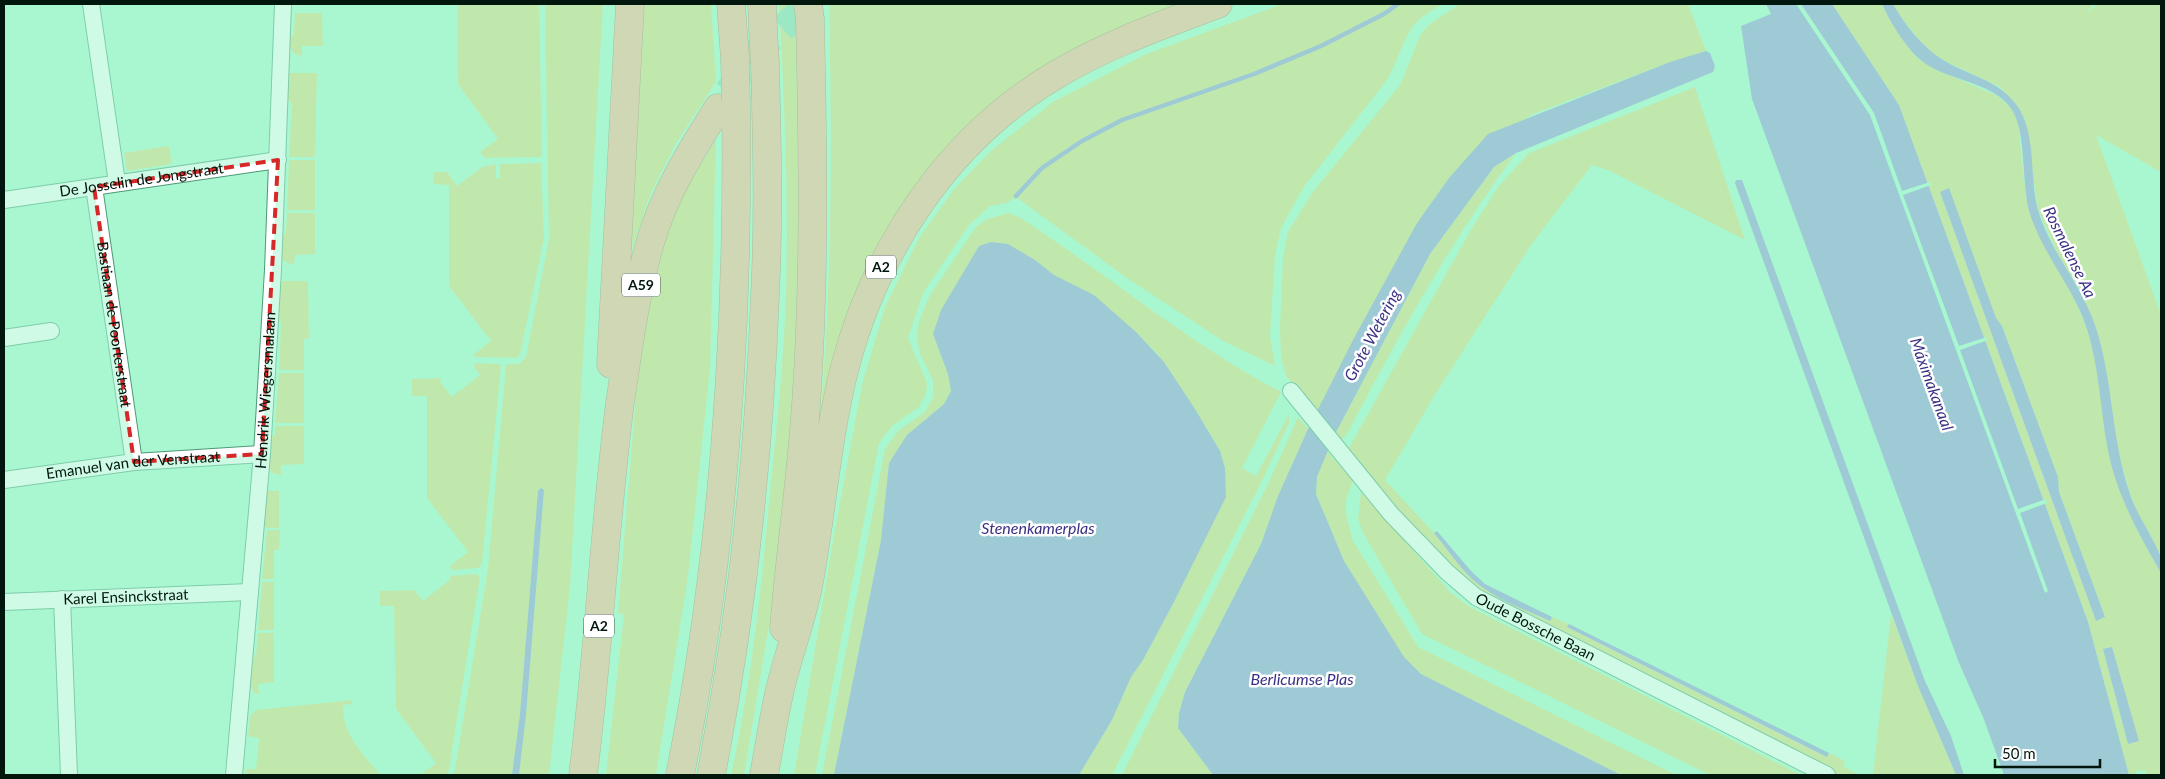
<svg xmlns="http://www.w3.org/2000/svg" width="2165" height="779" font-family="Lato,sans-serif">
	<style>
		.green { fill: #ded582; fill-rule: evenodd }
		.water { fill: #9292da }
		.pier { fill: #a8f7d1 }
		.lines { fill: none; stroke-linecap: round; stroke-linejoin: round }
		.stream { stroke: #9292da; stroke-width: 4.5 }
		.motorway-tunnel { stroke: #8fd5b4; stroke-width: 28; stroke-dasharray: 28 14; stroke-linecap: butt }
		.minor-casing { stroke: #4c9977; stroke-width: 18 }
		.motorway-casing { stroke: #a67a62; stroke-width: 29 }
		.minor { stroke: #fff; stroke-width: 16 }
		.motorway { stroke: #ffb090; stroke-width: 28 }
		.motorway-bridge-casing { stroke: #a67a62; stroke-width: 29; stroke-linecap: butt }
		.motorway-bridge { stroke: #ffb090; stroke-width: 28 }
		.marked { fill: none; stroke: #d62828; stroke-width: 4; stroke-dasharray: 10 6; stroke-linejoin: round }
		.labels { text-anchor: middle; stroke-width: 5; stroke-linejoin: round; paint-order: stroke }
		.shield { fill: #fff; stroke: #4d5d56; stroke-width: 1 }
		.shield-label { font-size: 14px; font-weight: bold; fill: #01170d }
		.street-label { font-size: 15px; fill: #01170d; stroke: #fff }
		.water-label { font-size: 16px; font-style: italic; fill: #3a3084; stroke: #fff }
	</style>
	<rect width="100%" height="100%" fill="#a8f7d1"/>
	<path class="green" d="M457 4H539L542 155 540 157 485 158 480 152 498 139 458 84Z
		M545 4H603L570 587 549 775H519L526 715 544 491 541 488 538 491 520 714 512 775H454L488 568 506 366 509 364H519L526 357 549 239Z
		M642 4H711L716 82 675 145 651 193 629 257Z
		M779 4H798L800 292 793 408 776 583 744 775H731C750 689 760 601 768 513 775 440 784 366 786 292 789 196 784 100 779 4Z
		M832 4H1192L1098 40 890 231 812 502C819 432 826 361 828 290 832 195 831 100 829 6Z
		M1282 4H1442C1432 11 1418 18 1411 29 1401 45 1397 64 1387 80L1303 188 1281 228 1275 256 1270 336 1275 366 1223 341 1124 276 1016 197 1007 203 990 206 969 225 923 293 908 338 927 383 926 394 919 407 892 426 879 443 815 775H794L834 535 862 385 885 307 919 238 955 188 992 150 1053 102 1144 55Z
		M1460 4H1688L1706 51 1670 62 1531 115 1449 178 1417 223 1317 412 1286 376 1281 357 1280 327 1283 258 1288 232 1312 193 1400 85 1421 34 1430 24Z
		M1832 4H1882L1889 19 1917 58 1937 70 1996 95 2012 109 2018 122 2025 189 2030 214 2075 299 2087 329 2097 365 2107 446 2134 524 2161 573V775H2146L2145 770 2136 771V775H2129L2088 622 1899 105ZM1949 189 1996 319 2002 326 2058 477 2059 492 2105 617 2096 621 1940 192ZM2112 647 2138 740 2128 744 2103 649Z
		M1893 4H1924L1925 6 1931 4H2094L2085 14 2098 4H2161V172L2096 135 2161 315V556L2142 524 2129 491 2117 446 2105 364 2083 294 2060 259 2038 210 2025 119 2000 87 1943 60 1925 47 1900 16Z
		M295 13H322L323 46H302V56C292 55 288 47 289 38L294 34Z
		M290 73H317L315 157H289L292 104 287 99Z
		M1695 87 1745 240 1608 170 1592 165 1531 245 1436 393 1385 480 1434 533 1466 574 1482 587 1499 598 1549 621 1552 617 1569 624 1567 627 1827 757 1829 753 1845 761 1843 766 1859 775H1836L1775 746 1458 579 1349 453V448L1469 233 1498 187 1529 153Z
		M716 139 710 368 688 576 656 775H606L624 615 618 613 640 347 660 253 676 206Z
		M169 146 172 164 127 171 124 153Z
		M1516 153C1451 241 1398 337 1347 434L1339 442 1334 436 1430 254 1494 167Z
		M289 160H315V210H287Z
		M541 163 544 238 520 355 517 358 475 357 473 355 491 341 449 286V185L433 184 434 172H447L457 186 482 167 496 164V178L500 179V164Z
		M287 213H315V254L295 255 294 264C278 264 281 248 281 237L286 233Z
		M1009 213 1019 217C1107 274 1188 343 1281 392L1242 468 1256 476 1289 414V423L1262 481 1112 775H1079L1112 720 1131 677 1143 660 1174 602 1220 451 1195 409 1156 352 1094 295 1054 275 1035 260 979 246 933 334 948 374 951 391 944 404 931 415 889 463 881 540 834 775H822L885 449 898 431 925 412 933 397V380L920 354 917 338 919 321 930 295 976 227 987 219Z
		M281 281H308L309 339H304V370H279L281 323 277 319Z
		M475 363 499 364 501 366 482 564 479 568 451 570 450 566 468 552 427 498V396H412V379L441 378 440 382 452 397 480 375 474 367Z
		M279 373H304V423H275Z
		M1298 417 1308 429 1278 496 1261 544 1185 692 1179 713 1178 728 1213 775H1122L1268 484Z
		M275 426H304V464L281 465V475L272 473 268 466 270 439 275 434Z
		M1327 451 1353 481 1346 500V513L1352 539 1418 647 1676 775H1621L1421 674 1403 657 1344 561 1322 509 1316 493 1317 477Z
		M267 491H279V528H266L263 525Z
		M1361 492 1450 592 1468 606 1801 775H1710L1422 634 1363 533 1358 519Z
		M267 530H280L279 550H274V579H262Z
		M477 574 480 577 448 775H420L436 763 396 709 394 606H380V591L414 590 423 601 451 579 449 576Z
		M262 582H274V630H258Z
		M1891 614 1918 686 1956 775H1873Z
		M258 633H274V682L258 684 259 694 254 693 249 683 251 660 256 655Z
		M352 700V704L343 705C342 735 363 753 380 775H245L246 769H256L259 738 248 736 250 716 256 710Z"/>
	<path class="water" d="M1766 4H1832L1899 105 2088 622 2129 775H2004L1983 717 1959 663 1752 99 1741 26 1771 14Z
		M1882 4H1893C1905 25 1922 47 1943 60 1969 76 2000 80 2018 107 2037 136 2029 177 2038 210 2050 251 2081 284 2095 325 2113 378 2111 437 2129 491 2136 514 2151 533 2160 555 2162 560 2161 568 2161 573 2138 533 2115 492 2107 445 2100 406 2099 367 2087 329 2074 288 2043 255 2030 214 2021 185 2027 133 2012 110 1992 79 1943 82 1917 57 1903 43 1890 22 1882 4Z
		M1706 51 1710 53 1715 66 1713 72 1516 153 1494 167 1430 254 1334 436 1317 477 1316 494 1344 561 1404 657 1421 674 1621 775H1213L1178 728 1179 713 1185 692 1261 544 1278 496 1308 429 1354 338 1417 223 1449 178 1488 134 1670 62Z
		M1736 180H1742L1925 681 1951 736 1964 775H1956L1918 686 1735 183Z
		M1949 188 1996 318 2002 326 2058 477 2059 492 2105 617 2096 621 1940 192Z
		M991 242 1008 244 1035 260 1054 275 1094 295 1136 332 1164 362 1195 409 1220 451 1225 468 1226 497 1174 602 1143 660 1131 677 1112 720 1079 775H834L881 540 889 463 907 435 944 404 951 391 948 374 933 334 941 310 979 246Z
		M541 488 544 490 526 715 519 775H512L520 714 538 491Z
		M1437 531 1471 571 1485 584 1552 617 1550 621C1521 608 1488 597 1466 573 1455 561 1445 546 1434 533Z
		M1569 624 1829 753 1827 757 1567 627Z
		M2112 647 2139 741 2128 744 2103 649Z"/>
	<path class="pier" d="M1796 4H1801L1874 113 1902 191 1930 182 1931 185 1903 195 1959 346 1987 337 1988 340 1960 350 2018 509 2046 499 2047 503 2020 513 2048 591 2045 593 1870 115Z"/>
	<g class="lines">
		<path class="stream" d="M1016 196 1042 168 1082 141 1122 120 1254 74 1321 46 1384 14 1398 4"/>
		<path class="motorway-tunnel" d="M728 92 758 50 810 4"/>
		<g class="minor-casing">
			<g id="minor">
				<path d="M91 4 117 183"/>
				<path id="s1" d="M94 187 134 462"/>
				<path id="s2" d="M4 200 278 160"/>
				<path d="M4 338 51 331"/>
				<path id="s3" d="M1291 391 1391 514 1447 572 1476 597 1827 775"/>
				<path id="s4" d="M4 480 134 462 262 454"/>
				<path d="M62 599 69 775"/>
				<path id="s5" d="M4 602 250 592"/>
				<path id="s6" d="M234 775 262 454 273 270 283 4"/>
			</g>
		</g>
		<g class="motorway-casing">
			<path id="motorway" d="M731 4 735 59
				M762 4 763 28
				M611 364 630 4
				M784 628C790 553 801 480 806 405 815 277 813 148 810 19
				M583 775C599 651 604 527 620 403 628 350 635 295 650 243 664 194 691 151 718 108
				M680 775C725 552 739 327 736 100
				M711 775C742 617 759 456 765 295 769 218 767 141 765 64
				M764 775C769 748 773 721 779 694 787 657 802 620 809 582 822 511 827 437 845 367 876 249 947 140 1054 76 1105 45 1162 25 1218 4"/>
		</g>
		<use href="#minor" class="minor"/>
		<use href="#motorway" class="motorway"/>
		<g class="motorway-bridge-casing">
			<path id="motorway-bridge" d="M808 4 810 19
				M763 28 765 64
				M735 59 736 100"/>
		</g>
		<use href="#motorway-bridge" class="motorway-bridge"/>
	</g>
	<path d="M0 0H2165V779H0ZM278 160 262 454 134 462 94 187Z" fill="#a8f7d1" fill-opacity=".55" fill-rule="evenodd"/>
	<path class="marked" d="M278 160 262 454 134 462 94 187Z"/>
	<g class="labels">
		<g class="shield">
			<rect x="866" y="255.5" width="30" height="23" rx="4"/>
			<rect x="622" y="273.5" width="38" height="23" rx="4"/>
			<rect x="584" y="614.5" width="30" height="23" rx="4"/>
		</g>
		<g class="shield-label">
			<text x="881" y="272">A2</text>
			<text x="641" y="290">A59</text>
			<text x="599" y="631">A2</text>
		</g>
		<g class="street-label">
			<text dy="5" stroke="none"><textPath href="#s2" startOffset="139">De Josselin de Jongstraat</textPath></text>
			<text dy="5" stroke="none"><textPath href="#s1" startOffset="139">Bastiaan de Poorterstraat</textPath></text>
			<text dy="5" stroke="none"><textPath href="#s6" startOffset="386">Hendrik Wiegersmalaan</textPath></text>
			<text dy="5" stroke="none"><textPath href="#s4" startOffset="130">Emanuel van der Venstraat</textPath></text>
			<text dy="5" stroke="none"><textPath href="#s5" startOffset="122">Karel Ensinckstraat</textPath></text>
			<text dy="5" stroke="none"><textPath href="#s3" startOffset="344">Oude Bossche Baan</textPath></text>
		</g>
		<g class="water-label">
			<text transform="translate(2070 252) rotate(64)" y="6">Rosmalense Aa</text>
			<text transform="translate(1372 335) rotate(-62)" y="6">Grote Wetering</text>
			<text transform="translate(1932 384) rotate(70)" y="6">Máximakanaal</text>
			<text x="1038" y="534">Stenenkamerplas</text>
			<text x="1302" y="685">Berlicumse Plas</text>
		</g>
	</g>
	<rect width="2165" height="779" fill="none" stroke="#01170d" stroke-width="10"/>
	<path d="M1995 759v8h105v-8" fill="none" stroke="#01170d" stroke-width="2.5"/>
	<text x="2002" y="759" font-size="15" fill="#01170d" stroke="#ffffff" stroke-width="4" paint-order="stroke">50 m</text>
</svg>
